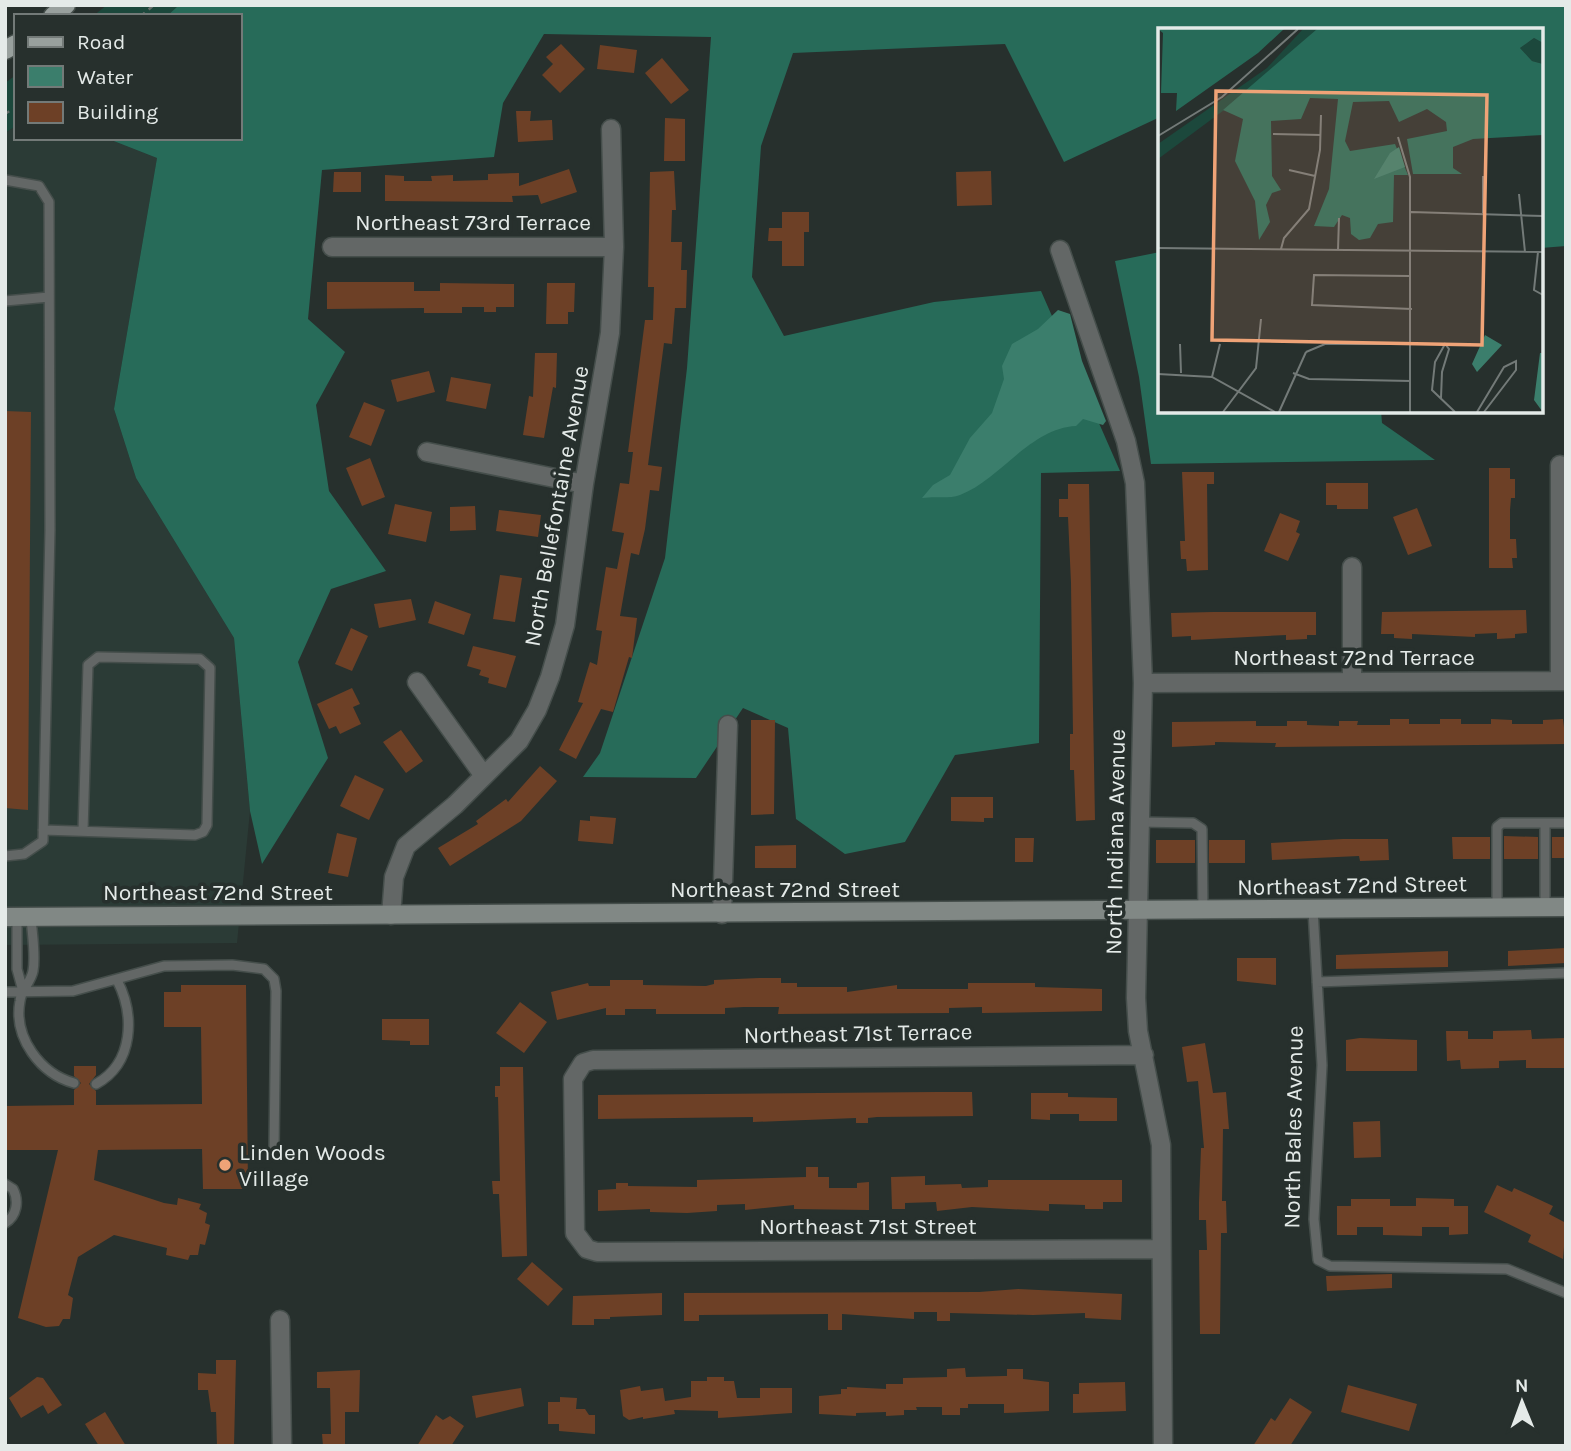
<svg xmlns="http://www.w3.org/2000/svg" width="1571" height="1451" font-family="Karla,sans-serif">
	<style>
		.built { fill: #2b3b36 }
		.green { fill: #1c483c }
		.forest { fill: #276b59 }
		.water { fill: #3b7e6c }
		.building { fill: #6d4026 }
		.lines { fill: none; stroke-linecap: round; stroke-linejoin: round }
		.service-casing { stroke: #454e4b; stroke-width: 12 }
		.minor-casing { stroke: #454e4b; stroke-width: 21 }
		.secondary-casing { stroke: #454e4b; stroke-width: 21 }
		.primary-casing { stroke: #454e4b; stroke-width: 21 }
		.path { stroke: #646c69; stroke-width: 2.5; stroke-dasharray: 5 5; stroke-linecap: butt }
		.service { stroke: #636766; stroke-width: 9 }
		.minor { stroke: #636766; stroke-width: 18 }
		.secondary { stroke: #818885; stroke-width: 18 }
		.primary { stroke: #98a09d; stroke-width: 18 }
		.poi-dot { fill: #efa377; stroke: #27302d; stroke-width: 2.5 }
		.labels { text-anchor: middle; stroke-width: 7; stroke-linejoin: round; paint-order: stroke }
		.street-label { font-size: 23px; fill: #e4eae8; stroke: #27302d }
		.poi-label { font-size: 23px; fill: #e4eae8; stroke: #27302d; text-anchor: start }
		.inset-road { fill: none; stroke: #737a78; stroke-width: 2 }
		.view { fill: #efa377; fill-opacity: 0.15; stroke: #efa377; stroke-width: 3.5 }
		.inset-edge { fill: none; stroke: #e4eae8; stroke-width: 3.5 }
	</style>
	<rect width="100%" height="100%" fill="#27302d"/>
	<path class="built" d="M16 126V138H106L157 158 114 409 136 478 234 638 250 811 237 943 5 945V133Z"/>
	<path class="green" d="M107 5H179L167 16H93Z
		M16 75V126L5 133V83Z"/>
	<path class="forest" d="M179 5H1566V246L1541 248V30H1160V117L1064 162 1005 44 793 53 761 146 752 277 784 336 934 302 1041 291 1120 471 1041 473 1039 743 955 755 905 842 845 854 796 819 788 728 743 708 696 778 583 777 600 753 665 558 687 368 711 37 544 34 503 103 494 157 322 170 308 319 345 352 316 405 329 491 386 571 331 589 298 662 328 758 262 864 250 811 234 638 136 478 114 409 157 158 106 138H240V16H167Z
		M1160 252V411H1381L1382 423 1435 460 1151 464 1139 377 1115 261Z"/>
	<path class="water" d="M1058 310 1070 314 1082 361 1106 421 1103 425 1083 419 1076 426C1030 428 1000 480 960 495 950 499 934 496 922 498L933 485 950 475 970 438 992 413 1004 379 1002 366 1012 344 1038 329Z"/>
	<path class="building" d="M561 44 585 69 560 93 542 75 553 64 546 57Z
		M600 45 637 50 634 73 597 69Z
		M662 58 689 90 671 104 645 73Z
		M516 111H531L530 121 552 120 553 140 518 142Z
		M665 118 685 119V161H664Z
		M569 169 577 192 541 204 538 195 512 196 513 202 385 201V175L404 176V181H432L431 176 453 175V181L488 180V174L519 173V186Z
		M674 171 676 210H672L671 242H682L681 270H687L686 308H675L672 344 664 343 648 465 662 467 659 491 650 490 645 529 639 555 631 553 620 616 637 618 632 658 629 657 613 712 601 709 576 759 559 750 583 703 578 702 590 662 597 665 602 631 596 630 606 567 617 569 624 533 612 531 620 483 629 484 633 452H628L645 320H653L654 287H648L650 172Z
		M991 171 992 205 957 206 956 172Z
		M334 172H361V192H333Z
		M782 212H809V232H804V266H782V241H768L769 228H782Z
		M327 282H414V291H440V283L514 284V307H496V312H484V307H462V313H424V308L327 309Z
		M547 283H575L574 312H568V324H546Z
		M535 353H557L556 388 553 387 544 438 523 435 529 396 533 397Z
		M429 371 435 392 397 402 391 380Z
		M451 377 491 384 486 409 446 401Z
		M364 402 385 410 371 446 349 437Z
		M5 411 31 412 28 810 5 808Z
		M370 458 385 497 362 506 346 468Z
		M1489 468H1510V479H1515V498H1511L1510 510V539H1516L1517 558H1512L1513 568H1489Z
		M1182 472H1214V484H1207L1208 570 1187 571 1186 559H1181L1180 541H1185Z
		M1326 483H1368V509H1337V505H1326Z
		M1068 484H1089L1095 820 1076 821 1074 770H1070V734H1073L1071 583 1068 517H1059V499H1068Z
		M395 504 432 512 426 542 388 534Z
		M475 506 476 530 450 531V507Z
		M1417 508 1432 546 1408 555 1393 517Z
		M499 510 541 515 538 537 496 531Z
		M1280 513 1300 521 1296 532 1300 534 1288 561 1264 551Z
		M500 575 522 578 515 622 493 619Z
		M411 599 416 620 379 628 374 604Z
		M435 601 471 614 464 635 428 623Z
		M1526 610 1527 633 1515 634V638L1497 639V633L1475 634V637L1412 634V639L1394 638V634H1381L1382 612Z
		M1213 612H1316V635H1307V639L1286 640V635L1191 640V636L1172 637 1171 613Z
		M351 628 368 636 352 671 335 664Z
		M473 646 516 656 506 688 488 683 489 678 479 675 481 670 467 666Z
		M352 688 360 704 353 707 361 724 340 734 336 726 329 729 317 704Z
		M1390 719H1409V724H1440V719H1461V724H1491V719L1512 720V724H1543V720L1563 719 1566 744 1275 747 1276 743 1215 742V745L1172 747V722L1256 721V726H1287V721H1307V725L1339 726V721H1358L1357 725H1390Z
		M751 720H775L774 814 751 815Z
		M401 730 423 761 406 773 383 742Z
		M540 766 557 781 521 821 450 866 438 848 478 824 476 821 506 799 508 802Z
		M355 775 384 789 369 820 340 806Z
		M951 797H993V818H984V822L951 821Z
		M590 816 616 818 613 844 578 841 580 820 590 821Z
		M337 833 357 838 348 877 328 873Z
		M1504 836 1538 837V859H1504Z
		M1452 837H1490V859H1453Z
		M1552 837H1566V858H1552Z
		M1015 838H1034L1033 862H1015Z
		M1343 839H1388L1389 860 1360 861 1359 856 1272 860 1271 843Z
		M1156 840H1195V863H1156Z
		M1209 840H1245V863H1209Z
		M796 845V868H755V846Z
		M1566 948V963L1508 966V951Z
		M1448 951V967L1336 969V955Z
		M1237 958H1276V985L1237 981Z
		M759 978H781V983H797V987H847V992L897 985V989H968V983H1035V987L1102 989V1011L982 1013V1007L949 1008V1013L778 1014 779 1007H744L725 1008V1014H656V1009H625V1015H606V1008L557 1020 551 992 588 983 589 986H610V980H643V985L706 986 714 984V980Z
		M181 985H246L248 1189H203L202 1149 98 1150 94 1180 164 1203 177 1205 178 1198 201 1204 199 1209 207 1213 205 1223 210 1225 205 1245 200 1244 198 1255H190L188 1260 166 1255 167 1248 114 1235 78 1257 68 1295 73 1298 70 1319H63L59 1326 46 1327 18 1318 58 1150H5V1106L74 1105V1090L81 1083 74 1076V1066H96V1075L89 1084 96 1091V1105L202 1104 201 1027H164V992H181Z
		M520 1002 547 1022 524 1053 496 1033Z
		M382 1019H429V1045H410V1041L382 1040Z
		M1531 1030 1532 1039 1566 1038 1565 1068H1526V1060L1499 1061V1068L1461 1069 1460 1060 1447 1061 1446 1031H1468V1039H1493V1031Z
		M1360 1038 1417 1040V1071H1346V1040Z
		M1205 1043 1213 1093 1226 1092 1229 1129H1223L1222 1201H1226L1227 1233H1221L1220 1334H1200L1199 1250H1207L1206 1220H1199V1202L1201 1148H1204L1198 1081 1187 1082 1182 1047Z
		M500 1067H523L527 1256 502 1257 499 1194H493L492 1181H500L498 1097H495V1086H500Z
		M935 1092H972L973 1116 877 1117 868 1118V1123H856V1118L753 1122V1117L598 1119V1095Z
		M1031 1093H1068V1097L1117 1098V1121H1079V1114H1050V1120L1031 1119Z
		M1380 1121 1381 1157 1354 1158 1353 1122Z
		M806 1167H818V1177H829V1188H857V1183L869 1182V1210L794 1209V1205L745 1210V1204L717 1205V1211L687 1213 650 1212V1209L598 1211V1190L616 1189V1183H628V1186L697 1187V1180L806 1177Z
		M925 1176V1185L961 1184 962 1188 988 1187V1180H1122V1202H1103V1209H1085V1205L1049 1204V1211L972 1207 937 1211 936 1202 905 1203V1209H892L891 1177Z
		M1497 1185 1512 1192 1514 1188 1553 1206 1549 1214 1566 1223 1563 1259 1528 1242 1531 1235 1484 1212Z
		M1416 1198 1454 1199V1206H1468V1234L1449 1235V1227H1422V1236L1383 1235V1227H1357V1235H1337V1206H1351V1199H1390V1206H1416Z
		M532 1262 563 1289 548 1306 517 1279Z
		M1392 1274V1288L1327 1291 1326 1276Z
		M1018 1289 1122 1294 1121 1320 1085 1318V1313L1033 1315 950 1313V1321H937V1312H914V1319L842 1314V1330H828V1314L699 1315V1321H684V1293L979 1292Z
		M662 1293V1315L610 1317V1319H594V1325H572L573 1296Z
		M216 1360H236L234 1446H217L216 1412H211L208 1390H198V1373L216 1374Z
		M965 1368 966 1377 1004 1376H1007V1369H1023V1379L1049 1382V1411L1004 1413V1404H968V1408H960V1415H942V1407H916L917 1410H904V1415L886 1416V1412L856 1413V1416L819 1414V1396L841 1394V1389H847V1387L886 1389V1384H903V1378L947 1377V1369Z
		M360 1370 359 1412H345V1446H323L322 1434H331L330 1388H317V1372Z
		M37 1377 43 1378 62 1405 48 1414 43 1405 21 1418 9 1398Z
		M707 1377H724V1381H734L737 1398H760V1388H792V1413L718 1418V1411L674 1410 675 1414 643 1419V1417L629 1420 623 1416 620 1390 640 1386 641 1391 663 1388 665 1401 691 1397V1381H707Z
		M1125 1382 1126 1411 1073 1413V1394H1079V1383Z
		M1348 1385 1417 1404 1409 1431 1341 1412Z
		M521 1388 524 1406 476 1418 472 1396Z
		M560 1397 577 1398 576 1409H585L589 1415H595V1434L559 1431V1424H548V1402H560Z
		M1290 1398 1312 1412 1290 1446H1253L1271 1418 1275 1421Z
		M105 1412 126 1446H99L85 1424Z
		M436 1415 443 1420 450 1416 464 1426 451 1446H417Z"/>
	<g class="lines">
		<g class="service-casing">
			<path id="service" d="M5 180 39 186 49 202 50 530 43 841 24 854 5 856
				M5 301 49 297
				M1140 822 1193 823 1202 829 1203 911
				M1545 823V907
				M43 830 195 835 203 832 207 825 210 668 200 659 98 657 88 665 83 831
				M1497 908V827L1502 823H1566
				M1313 910 1322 1065 1314 1219 1318 1260 1330 1266 1507 1269 1566 1293
				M17 917V969L23 991
				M31 917C32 934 36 955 33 971 31 982 21 990 20 1001 13 1038 41 1074 74 1083
				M1317 982 1566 973
				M5 992 73 991 164 966 232 965 264 969 274 979 276 991 274 1150
				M96 1084C134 1063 135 1015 117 980
				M5 1184 13 1189C19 1201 17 1216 5 1223"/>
		</g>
		<g class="minor-casing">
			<path id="minor" d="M332 247H614
				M1060 250 1126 441 1135 483 1143 683 1136 998 1138 1031 1161 1145 1163 1446
				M427 452 584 484
				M1560 465V681
				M1352 567V682
				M417 682 484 776
				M1143 683 1566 681
				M722 914 728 725
				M391 915 394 877 406 846 455 805 519 741 537 710 550 677 565 625 584 484 610 333 614 247 611 129
				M1144 1055 593 1060 583 1063 573 1079 575 1233 587 1249 597 1252 1161 1249
				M280 1320 282 1446"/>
		</g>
		<g class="secondary-casing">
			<path id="secondary" d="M5 917 1566 907"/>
		</g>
		<g class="primary-casing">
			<path id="primary" d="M53 16 66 5
				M5 50 16 44"/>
		</g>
		<path class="path" d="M141 16 154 5
			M5 114 16 107"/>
		<use href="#service" class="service"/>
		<use href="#minor" class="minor"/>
		<use href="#secondary" class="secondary"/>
		<use href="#primary" class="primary"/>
	</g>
	<circle class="poi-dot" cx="225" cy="1165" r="7"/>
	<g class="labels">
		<g class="street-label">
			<text x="473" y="230">Northeast 73rd Terrace</text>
			<text transform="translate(556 506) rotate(-80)" y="8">North Bellefontaine Avenue</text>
			<text x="1354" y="665">Northeast 72nd Terrace</text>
			<text transform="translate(1115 842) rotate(-89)" y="8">North Indiana Avenue</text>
			<text transform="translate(1352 885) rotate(-1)" y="8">Northeast 72nd Street</text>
			<text x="785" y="897">Northeast 72nd Street</text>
			<text x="218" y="900">Northeast 72nd Street</text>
			<text transform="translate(858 1033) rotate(-1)" y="8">Northeast 71st Terrace</text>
			<text transform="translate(1293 1127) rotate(-89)" y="8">North Bales Avenue</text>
			<text x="868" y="1234">Northeast 71st Street</text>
		</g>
		<g class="poi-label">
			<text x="239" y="1160">Linden Woods<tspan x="239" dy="26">Village</tspan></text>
		</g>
	</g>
	<g transform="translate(1158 28)">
		<rect width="385" height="385" fill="#27302d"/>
		<path d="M145 1H159L81 71 0 131V116L109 40ZM376 10 385 15V36L374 33 362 20Z" fill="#1c483c"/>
		<path d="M0 1H126L100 25 18 83 19 65H3L5 5ZM159 1H385V15L376 10 362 20 374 33 385 36V107L315 111 295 119V140L304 146H255L249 111 289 103 288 94 269 81 241 94 231 73 195 74 187 113 192 123 237 116 250 147H236L235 194 220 196 212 210 201 212 193 206 192 190 184 187 176 199 156 198 171 161 180 71 152 70 143 91 113 93 114 148 123 162 114 165 108 177 112 194 101 212 97 173 77 133 85 91 65 82Z" fill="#276b59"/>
		<path d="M241 119 247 139 216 151 232 125ZM327 307 344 317 319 344 314 336ZM382 325H385L384 383 376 372Z" fill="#3b7e6c"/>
		<path class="inset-road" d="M115 106 163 107M0 108 64 69 140 1M240 109 252 149V384M131 142 157 148M361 166 367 224M253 184 385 188M325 185V148M0 220 385 224M123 221 126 210 151 181 162 122 163 87M180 222 181 190M380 224 376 262 385 267M252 248 156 247 154 277 254 281M22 316 23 345M148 324 167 316H254M135 345 151 351 253 353M0 346 54 349 117 384M54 349 62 316M283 370 284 344 291 321 287 316 277 334 274 362 297 384M65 384 98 340 103 291M121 384 148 324M319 384 346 339 358 333V342L326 384"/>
		<path class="view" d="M58 63 329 67 324 317 54 312Z"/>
		<rect width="385" height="385" class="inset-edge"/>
	</g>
	<rect width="1571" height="1451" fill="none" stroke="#e4eae8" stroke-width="14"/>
	<rect x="14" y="14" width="228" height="126" fill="#27302d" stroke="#737a78" stroke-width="2"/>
	<rect x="28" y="37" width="35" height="10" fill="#98a09d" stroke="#737a78" stroke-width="2"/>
	<text x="77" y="49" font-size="21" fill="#e4eae8">Road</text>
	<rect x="28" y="66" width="35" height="21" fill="#3b7e6c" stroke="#737a78" stroke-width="2"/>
	<text x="77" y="84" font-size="21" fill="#e4eae8">Water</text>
	<rect x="28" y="102" width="35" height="21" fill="#6d4026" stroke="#737a78" stroke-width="2"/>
	<text x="77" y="119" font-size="21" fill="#e4eae8">Building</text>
	<g transform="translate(1522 1402) rotate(359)" stroke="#27302d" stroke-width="5" paint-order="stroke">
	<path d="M0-5L12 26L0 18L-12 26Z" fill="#e4eae8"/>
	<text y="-10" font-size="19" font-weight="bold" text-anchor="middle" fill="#e4eae8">N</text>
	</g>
</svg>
